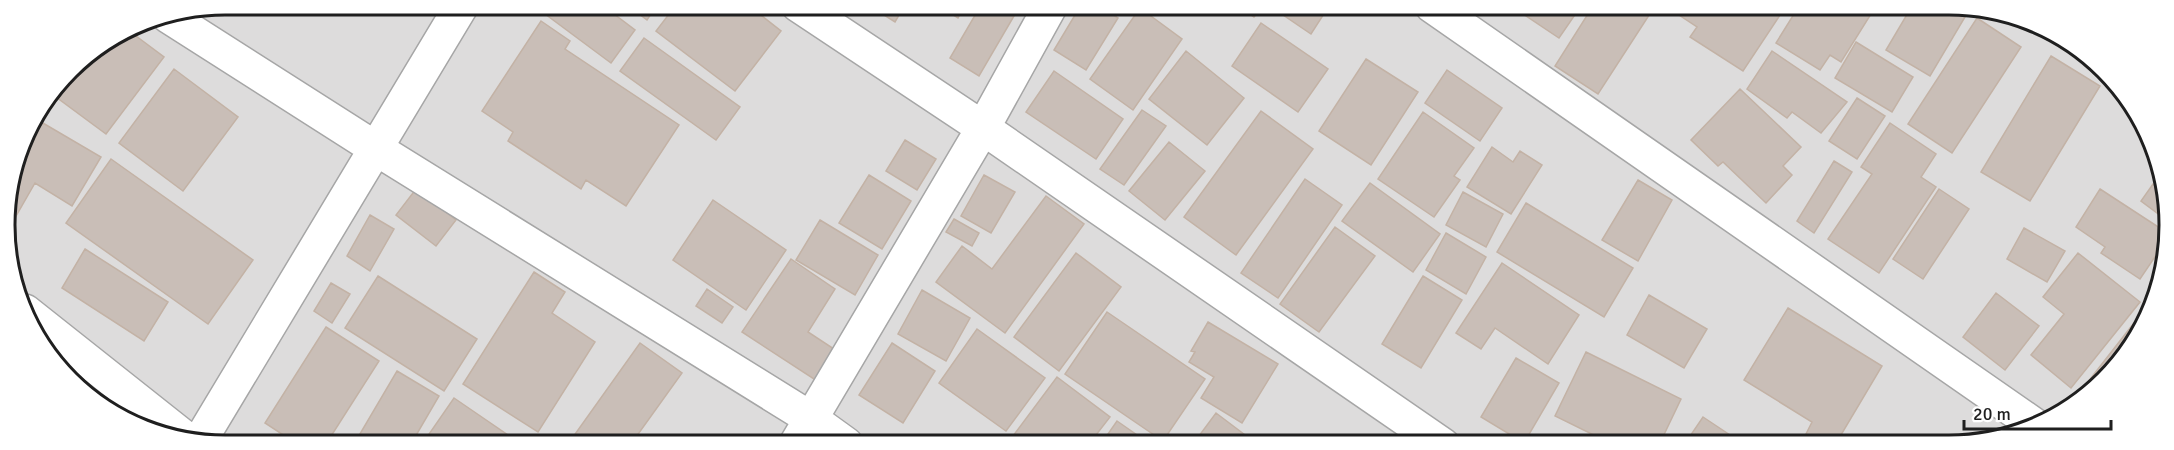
<svg xmlns="http://www.w3.org/2000/svg" width="2174" height="450" font-family="Signika,sans-serif">
	<style>
		.residential { fill: #dddcdc }
		.building { fill: #c9beb7; stroke: #c3b2a5; stroke-width: 1.5 }
		.lines { fill: none; stroke-linecap: round; stroke-linejoin: round }
		.minor-casing { stroke: #a6a6a6; stroke-width: 36 }
		.minor { stroke: #fff; stroke-width: 33 }
		.rim { fill: none; stroke: #1f1f1f; stroke-width: 3 }
	</style>
	<rect width="100%" height="100%" fill="#f0ece4"/>
	<path class="residential" d="M225 5 1977 6 2059 34 2124 90 2162 168 2168 253 2147 323 2105 381 2046 423 1964 445 197 444 115 416 59 370 16 296 5 211 21 140 69 69 141 21Z"/>
	<path class="building" d="M533 5H602L635 30 611 63Z
		M627 5H657L647 20Z
		M676 5H748L781 31 735 91 656 31Z
		M868 5H905L895 22Z
		M937 5H965L958 18Z
		M981 5H996L1014 16 979 76 950 58Z
		M1081 5H1098L1118 18 1086 70 1054 50Z
		M1238 6H1263L1254 17Z
		M1270 6H1329L1311 34Z
		M1516 6H1581L1559 38 1514 8Z
		M1593 6H1655L1598 94 1555 66Z
		M1680 6H1786L1743 71 1690 37 1697 27 1676 13Z
		M1799 6H1876L1841 62 1830 55 1820 70 1776 43Z
		M1912 6H1947L1965 17 1930 76 1886 50Z
		M1140 8 1182 39 1133 110 1090 79Z
		M1977 18 2021 47 1952 153 1908 124Z
		M541 21 570 41 565 49 679 125 626 206 586 180 581 189 508 141 513 132 482 111Z
		M1261 23 1328 69 1298 112 1232 66Z
		M128 30 164 57 106 134 52 94 69 69Z
		M644 38 740 107 716 140 620 71Z
		M1856 42 1913 77 1892 112 1835 78Z
		M1186 51 1244 98 1207 145 1149 99Z
		M1772 51 1847 102 1821 133 1792 112 1787 118 1747 89Z
		M2051 56 2100 86 2030 201 1981 172Z
		M1366 59 1418 92 1371 165 1319 131Z
		M174 69 238 117 183 191 119 143Z
		M1447 70 1502 108 1480 141 1425 103Z
		M1054 71 1123 119 1096 159 1026 112Z
		M1740 89 1801 147 1783 166 1792 175 1766 203 1723 162 1718 166 1691 140Z
		M1857 98 1885 116 1857 159 1829 141Z
		M1142 110 1166 126 1124 185 1100 169Z
		M1261 111 1313 149 1236 255 1184 217Z
		M1423 112 1474 148 1454 176 1460 180 1434 217 1378 179Z
		M36 119 101 157 72 206 35 183 8 230 5 211 21 140Z
		M1890 123 1936 154 1921 177 1936 187 1879 273 1828 239 1872 174 1861 167Z
		M905 140 936 159 917 190 886 171Z
		M1169 142 1205 171 1165 220 1129 191Z
		M1492 147 1513 162 1520 151 1542 165 1511 214 1467 187Z
		M111 159 253 260 208 324 66 223Z
		M1834 161 1852 172 1814 233 1797 221Z
		M869 175 911 201 882 249 839 223Z
		M984 175 1015 192 991 233 961 216Z
		M1305 179 1342 205 1278 298 1241 273Z
		M1638 180 1672 200 1638 261 1602 240Z
		M1370 183 1440 234 1413 272 1342 221Z
		M2153 184 2164 192 2165 219 2141 201Z
		M416 189 456 220 436 246 396 215Z
		M1939 189 1969 209 1923 279 1893 259Z
		M2100 189 2166 232 2167 239 2140 279 2101 253 2105 247 2076 227Z
		M1463 192 1503 214 1486 247 1446 225Z
		M1046 196 1084 224 1005 333 936 282 962 246 992 269Z
		M713 200 786 250 746 310 673 260Z
		M1526 203 1633 268 1604 317 1497 252Z
		M370 215 394 229 370 271 347 256Z
		M954 219 979 233 972 246 946 232Z
		M820 220 878 255 855 295 796 260Z
		M1335 227 1375 256 1319 332 1280 304Z
		M2024 228 2065 251 2047 282 2007 259Z
		M1446 233 1486 257 1466 294 1426 270Z
		M85 249 168 302 144 341 62 288Z
		M1076 253 1121 287 1059 371 1014 337Z
		M2078 253 2140 302 2071 388 2031 355 2064 314 2043 297Z
		M791 259 835 289 808 332 837 351 817 381 742 332Z
		M1502 263 1579 315 1548 364 1495 328 1481 349 1456 333Z
		M534 272 565 292 552 313 595 342 538 432 463 384Z
		M378 276 477 339 444 391 345 328Z
		M1423 276 1462 300 1421 368 1382 344Z
		M331 283 350 294 332 323 314 311Z
		M707 289 733 307 722 323 696 306Z
		M922 290 970 318 946 361 898 334Z
		M1996 293 2039 326 2005 370 1963 337Z
		M1649 295 1707 329 1684 368 1627 335Z
		M2155 296 2147 323 2105 381 2085 395 2080 392Z
		M1788 308 1882 366 1835 445H1824L1806 434 1812 422 1744 380Z
		M1107 312 1205 379 1163 441 1065 374Z
		M1208 322 1278 364 1242 423 1201 398 1214 377 1189 362 1195 352 1191 351Z
		M326 327 379 361 326 444H297L265 423Z
		M977 329 1045 378 1006 431 939 383Z
		M640 343 682 373 631 444H568Z
		M892 343 935 371 903 423 859 395Z
		M1586 352 1681 399 1659 445H1614L1555 416Z
		M1516 358 1559 383 1524 443 1481 417Z
		M90 366 125 388 110 412 78 385Z
		M397 371 439 396 411 444H354Z
		M1057 377 1110 417 1089 444H1007Z
		M454 398 521 444H437L427 437Z
		M1216 413 1257 444H1193Z
		M1703 417 1745 445H1684Z
		M1117 421 1150 444H1101Z
		M1389 436 1401 445H1384Z"/>
	<g class="lines">
		<g class="minor-casing">
			<path id="minor" d="M798 5 983 128 1443 445
				M1432 6 2036 426
				M168 16 375 148 810 418 846 444
				M25 311 189 441
				M198 444 462 5
				M796 444 983 128 1051 5"/>
		</g>
		<use href="#minor" class="minor"/>
	</g>
	<path d="M0 0H2174V450H0ZM225 15H1949A210 210 0 0 1 2159 225V225A210 210 0 0 1 1949 435H225A210 210 0 0 1 15 225V225A210 210 0 0 1 225 15Z" fill="#fff" fill-rule="evenodd"/>
	<path class="rim" d="M225 15H1949A210 210 0 0 1 2159 225V225A210 210 0 0 1 1949 435H225A210 210 0 0 1 15 225V225A210 210 0 0 1 225 15Z"/>
	<path d="M1964 420v9h147v-9" fill="none" stroke="#1f1f1f" stroke-width="3"/>
	<text x="1973" y="420" font-size="18" fill="#1f1f1f" stroke="#ffffff" stroke-width="4.5" paint-order="stroke">20 m</text>
</svg>
